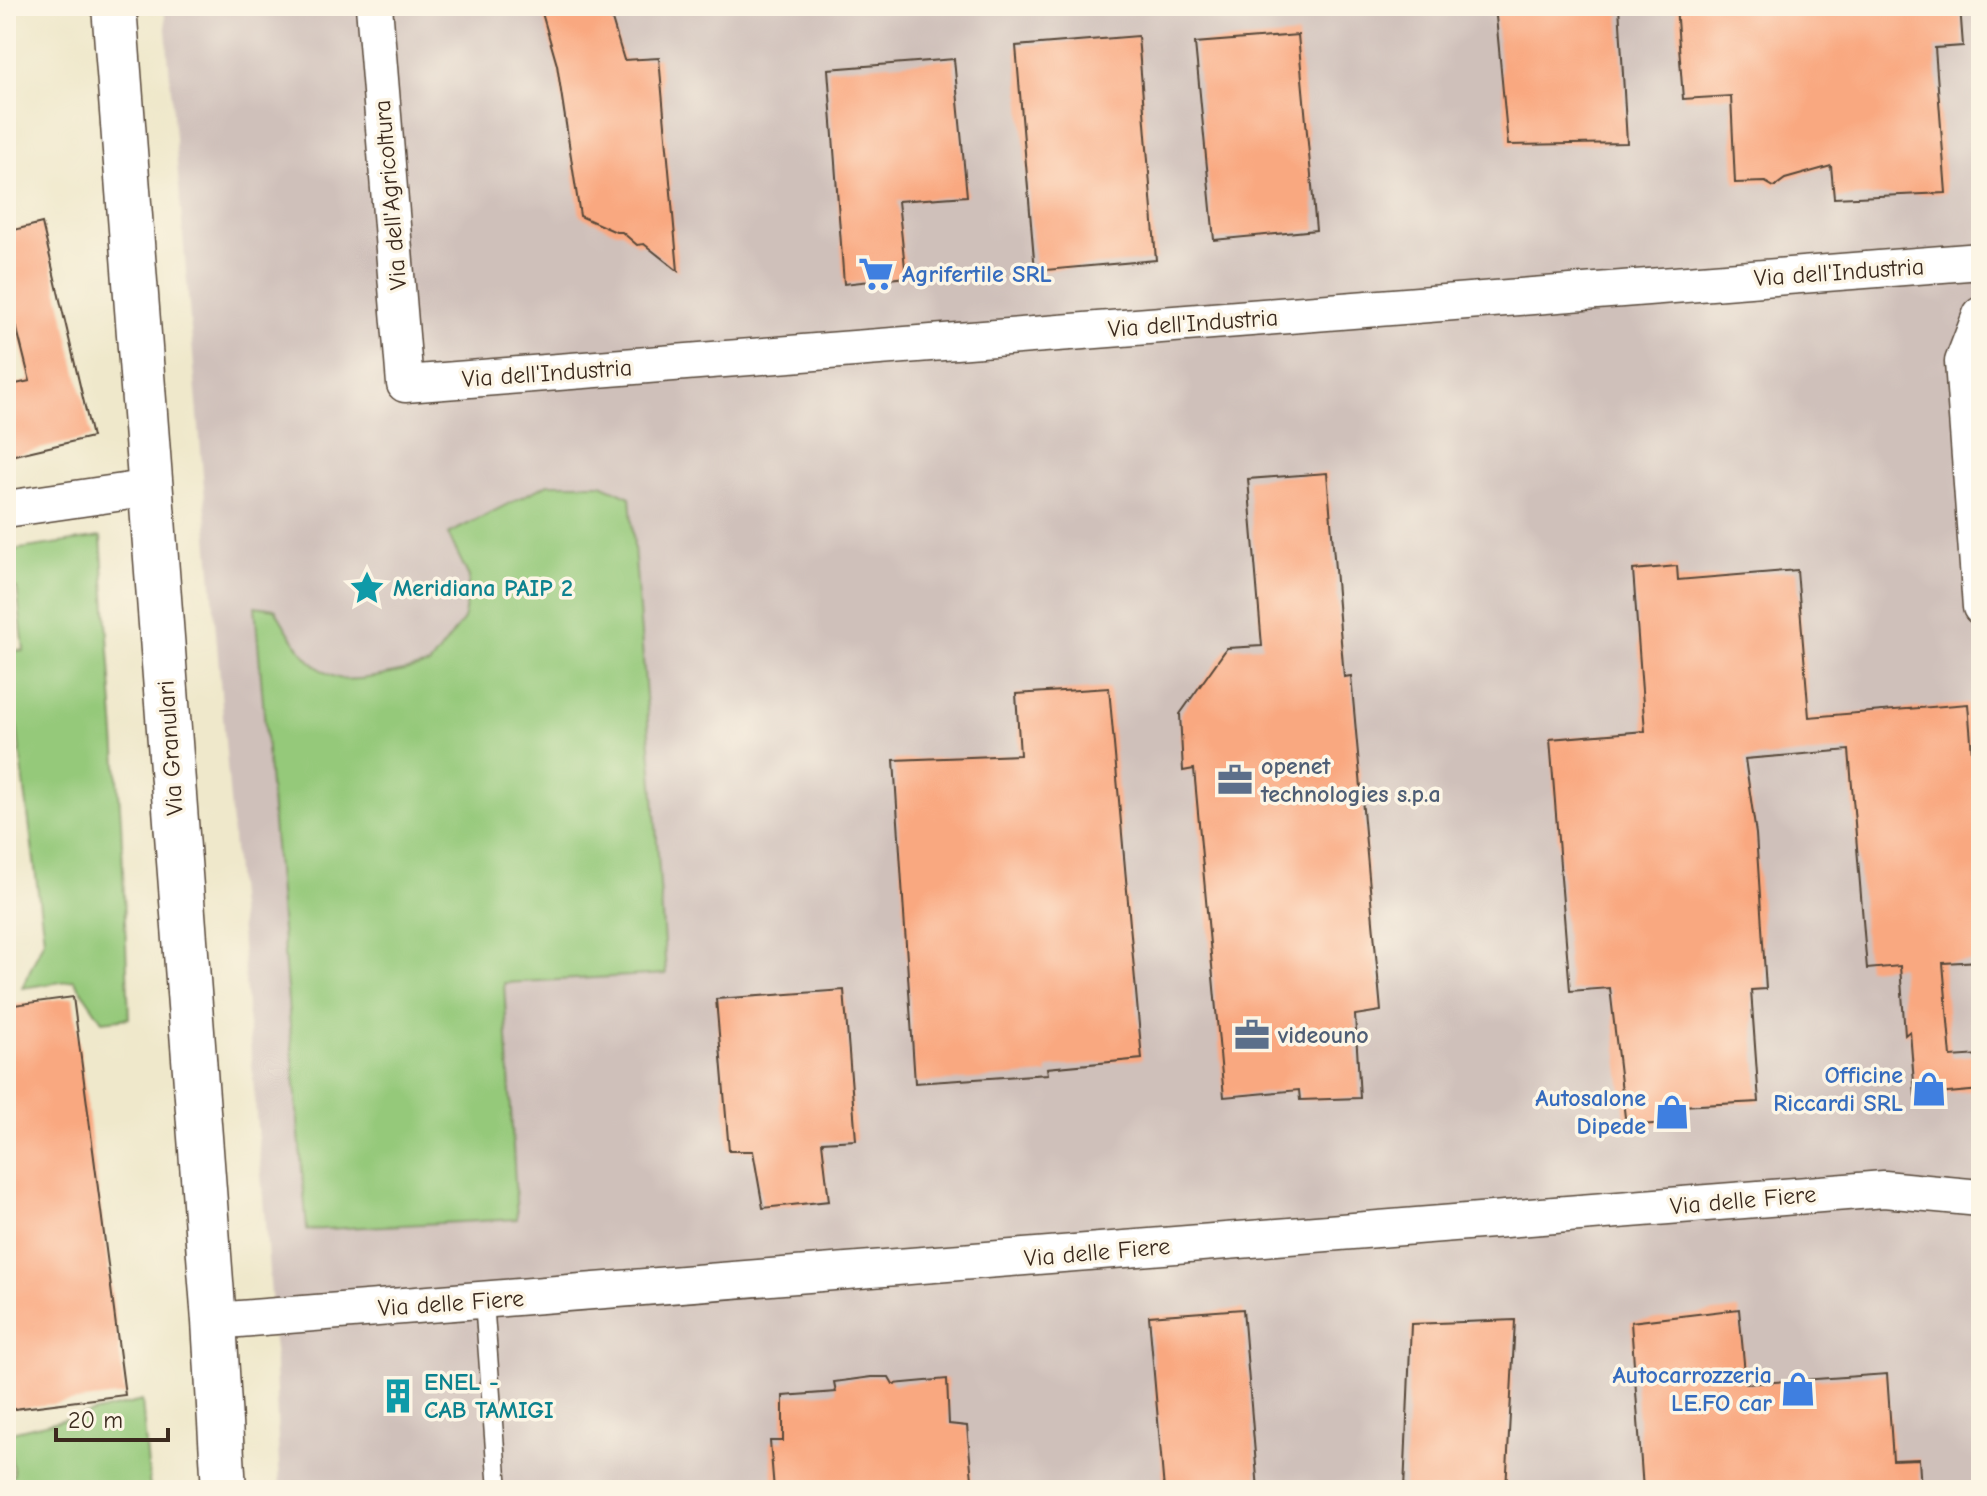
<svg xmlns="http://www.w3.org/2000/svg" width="1987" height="1496" font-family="'Comic Neue',sans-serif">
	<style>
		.industrial { fill: #cfc0ba }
		.green { fill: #95c97a; stroke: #687a4c; stroke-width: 2 }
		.building { fill: #f9a880 }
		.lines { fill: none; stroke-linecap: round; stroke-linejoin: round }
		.service-casing { stroke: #564638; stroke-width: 21 }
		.minor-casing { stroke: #564638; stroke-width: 39 }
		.tertiary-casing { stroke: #564638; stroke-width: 47 }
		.service { stroke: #fff; stroke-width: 18 }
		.minor { stroke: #fff; stroke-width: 36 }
		.tertiary { stroke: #fff; stroke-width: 44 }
		.labels { text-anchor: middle; stroke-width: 7; stroke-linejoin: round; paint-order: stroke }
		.street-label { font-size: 24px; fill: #3b2a1e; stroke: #fcf5e5 }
		.shop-label { font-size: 24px; font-weight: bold; fill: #366cbe; stroke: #fcf5e5; text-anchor: end }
		.culture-label { font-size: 24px; font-weight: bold; fill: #0d838f; stroke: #fcf5e5; text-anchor: start }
		.service-label { font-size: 24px; font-weight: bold; fill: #4e5e75; stroke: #fcf5e5; text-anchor: start }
	</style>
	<rect width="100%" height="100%" fill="#fcf5e5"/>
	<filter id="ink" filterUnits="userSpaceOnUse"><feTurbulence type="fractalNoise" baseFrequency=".0125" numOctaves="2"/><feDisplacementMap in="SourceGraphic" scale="16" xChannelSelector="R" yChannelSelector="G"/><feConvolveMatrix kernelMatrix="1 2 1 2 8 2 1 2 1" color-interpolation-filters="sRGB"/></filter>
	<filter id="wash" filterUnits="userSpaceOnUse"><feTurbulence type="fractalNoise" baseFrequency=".006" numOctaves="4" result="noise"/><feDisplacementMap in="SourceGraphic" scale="32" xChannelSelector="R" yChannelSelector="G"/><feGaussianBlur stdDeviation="1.8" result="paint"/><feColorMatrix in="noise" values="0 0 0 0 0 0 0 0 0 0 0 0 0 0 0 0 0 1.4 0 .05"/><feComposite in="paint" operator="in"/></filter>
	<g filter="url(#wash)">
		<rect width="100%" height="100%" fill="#efe8cb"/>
		<path class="industrial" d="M164 6H1981V1490H280L273 1319Z"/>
		<path class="green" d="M548 484H601L630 497 654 796 666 974 504 983 517 1219 307 1230 255 606 275 609C289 634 310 673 342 679 363 682 407 670 429 665L464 619 469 577 448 534Z
			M101 537 121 821 129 1018 102 1021 74 980 22 988 44 939 7 649 24 651 17 588H6V551Z
			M142 1401 150 1490H6V1476L14 1475 7 1433Z"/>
		<g id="blocks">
			<path class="building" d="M540 6H608L624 60 659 58 678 271 644 244 637 245 622 232H616L580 216 557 65Z
				M1495 6H1619L1627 143 1508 145Z
				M1676 6H1960L1963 46 1935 48 1946 193 1834 198 1831 166 1785 179 1774 187 1765 182 1735 183 1731 96 1683 99Z
				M1298 35 1316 230 1214 240 1195 43Z
				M1138 36 1156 260 1035 271 1016 46Z
				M954 59 967 196 898 201 906 277 844 284 828 69Z
				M42 223 92 437 6 457V386L30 381 10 301 6 302V232Z
				M1327 473 1344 677 1351 676 1381 1011 1355 1015 1360 1098 1300 1100 1299 1090 1224 1097 1194 769 1183 771 1180 714 1227 648 1262 646 1248 479Z
				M1677 566 1678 580 1797 570 1809 717 1968 704 1981 864V961L1943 963 1951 1057 1981 1055V1090L1915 1096 1910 1031 1905 1035 1900 966 1867 969 1849 750 1745 759 1756 834 1766 989 1751 990 1759 1102 1680 1106 1681 1122 1626 1126 1610 988 1570 991 1550 739 1645 731 1633 570Z
				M1109 688 1142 1059 1047 1068 1048 1074 915 1083 894 760 1020 755 1016 694Z
				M844 990 856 1140 822 1142 829 1201 763 1208 753 1151H729L716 999Z
				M73 997 125 1395 6 1410V1006Z
				M1243 1309 1258 1490H1164L1149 1316Z
				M1739 1309 1746 1384 1887 1374 1893 1460 1919 1459 1921 1490H1643L1631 1322Z
				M1515 1320 1506 1490H1404L1411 1324Z
				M871 1377H889L893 1384 947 1379 949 1424 967 1426 973 1490H774L770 1441H783V1396L836 1392 834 1382Z"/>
		</g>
	</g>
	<g filter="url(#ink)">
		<use href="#blocks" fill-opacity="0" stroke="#564638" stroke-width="2"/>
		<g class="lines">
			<g class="service-casing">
				<path id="service" d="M484 1301 498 1490"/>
			</g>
			<g class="minor-casing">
				<path id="minor" d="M374 6 405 384 1981 261
					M1981 315 1963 362 1981 607
					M6 509 151 488
					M214 1321 1884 1189 1980 1198"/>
			</g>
			<g class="tertiary-casing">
				<path id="tertiary" d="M114 6 214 1321 224 1490"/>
			</g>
			<use href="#service" class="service"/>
			<use href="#minor" class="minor"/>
			<use href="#tertiary" class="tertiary"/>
		</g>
	</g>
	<defs>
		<g id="supermarket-bare" transform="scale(2.76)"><path d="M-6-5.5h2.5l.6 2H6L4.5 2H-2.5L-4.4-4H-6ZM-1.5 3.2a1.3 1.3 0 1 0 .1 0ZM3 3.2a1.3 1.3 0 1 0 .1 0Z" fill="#3f7fe0" stroke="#fcf5e5" stroke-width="2.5" paint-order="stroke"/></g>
		<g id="sight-bare" transform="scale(2.76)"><path d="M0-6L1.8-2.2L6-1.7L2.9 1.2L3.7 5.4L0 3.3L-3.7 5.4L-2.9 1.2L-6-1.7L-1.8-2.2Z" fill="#0f9aa8" stroke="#fcf5e5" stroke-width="2.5" paint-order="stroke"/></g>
		<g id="office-bare" transform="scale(2.76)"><path d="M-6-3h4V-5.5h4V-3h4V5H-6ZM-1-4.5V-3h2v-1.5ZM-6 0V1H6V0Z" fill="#5c6f8a" stroke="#fcf5e5" stroke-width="2.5" paint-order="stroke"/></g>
		<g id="shop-bare" transform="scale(2.76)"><path d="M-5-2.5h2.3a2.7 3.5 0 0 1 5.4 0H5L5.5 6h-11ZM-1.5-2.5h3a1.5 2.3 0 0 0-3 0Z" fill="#3f7fe0" stroke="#fcf5e5" stroke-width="2.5" paint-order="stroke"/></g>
		<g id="building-bare" transform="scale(2.76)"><path d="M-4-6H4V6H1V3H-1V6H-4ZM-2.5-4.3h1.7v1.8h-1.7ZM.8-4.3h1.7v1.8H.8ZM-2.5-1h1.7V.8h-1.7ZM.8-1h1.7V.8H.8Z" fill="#0f9aa8" stroke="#fcf5e5" stroke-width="2.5" paint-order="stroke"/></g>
	</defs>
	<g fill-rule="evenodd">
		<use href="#supermarket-bare" x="876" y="274"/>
		<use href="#sight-bare" x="367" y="588"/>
		<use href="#office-bare" x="1235" y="780"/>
		<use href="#office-bare" x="1252" y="1035"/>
		<use href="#shop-bare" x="1929" y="1089"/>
		<use href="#shop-bare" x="1672" y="1112"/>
		<use href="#shop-bare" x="1798" y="1389"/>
		<use href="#building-bare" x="398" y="1396"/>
	</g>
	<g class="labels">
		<g class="street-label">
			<text transform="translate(390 195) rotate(-95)" y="8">Via dell'Agricoltura</text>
			<text transform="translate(1839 272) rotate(-4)" y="8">Via dell'Industria</text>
			<text transform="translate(1193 323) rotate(-4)" y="8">Via dell'Industria</text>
			<text transform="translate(547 373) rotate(-4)" y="8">Via dell'Industria</text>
			<text transform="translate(170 748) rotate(-94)" y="8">Via Granulari</text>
			<text transform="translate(1743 1200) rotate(-5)" y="8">Via delle Fiere</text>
			<text transform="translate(1097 1252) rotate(-5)" y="8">Via delle Fiere</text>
			<text transform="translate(451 1303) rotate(-4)" y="8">Via delle Fiere</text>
		</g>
		<g class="shop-label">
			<text x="902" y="282" text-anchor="start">Agrifertile SRL</text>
			<text x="1903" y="1083">Officine<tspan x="1903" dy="28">Riccardi SRL</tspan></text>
			<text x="1646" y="1106">Autosalone<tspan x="1646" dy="28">Dipede</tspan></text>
			<text x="1772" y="1383">Autocarrozzeria<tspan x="1772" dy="28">LE.FO car</tspan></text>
		</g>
		<g class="culture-label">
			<text x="393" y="596">Meridiana PAIP 2</text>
			<text x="424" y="1390">ENEL -<tspan x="424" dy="28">CAB TAMIGI</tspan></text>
		</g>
		<g class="service-label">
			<text x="1261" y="774">openet<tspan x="1261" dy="28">technologies s.p.a</tspan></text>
			<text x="1278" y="1043">videouno</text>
		</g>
	</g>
	<rect width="1987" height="1496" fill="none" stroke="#fcf5e5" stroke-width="32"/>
	<path d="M56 1428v12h112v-12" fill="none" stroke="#3b2a1e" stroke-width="4"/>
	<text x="68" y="1428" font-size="24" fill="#3b2a1e" stroke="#fcf5e5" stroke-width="6" paint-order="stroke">20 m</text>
</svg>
